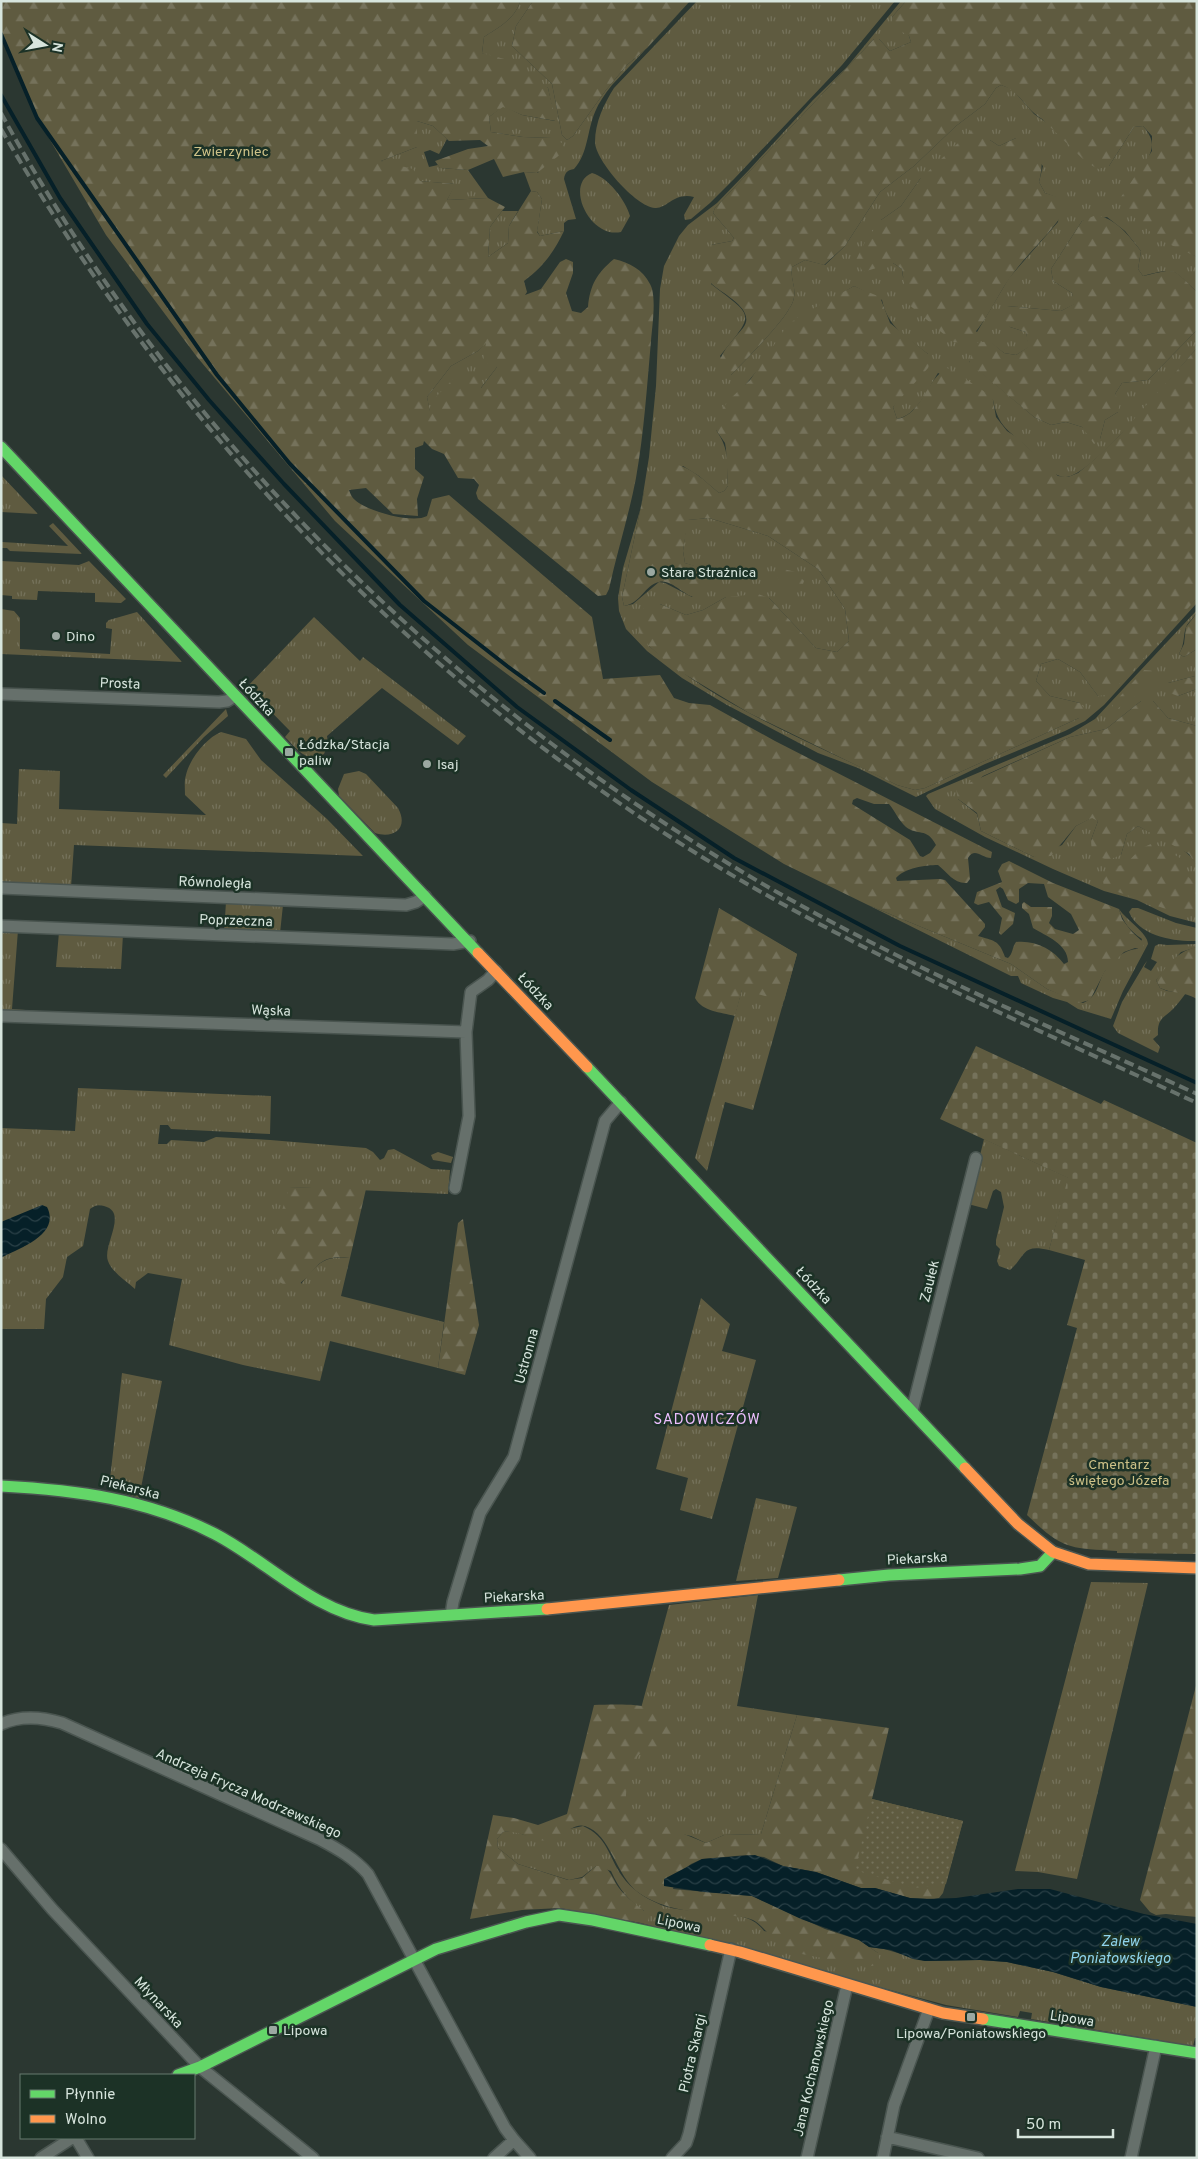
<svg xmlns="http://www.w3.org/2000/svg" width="1198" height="2159" font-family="Overpass,sans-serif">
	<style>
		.grass { fill: url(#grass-tufts); fill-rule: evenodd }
		.forest { fill: url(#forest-firs); fill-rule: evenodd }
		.cemetery { fill: url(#cemetery-stones) }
		.garden { fill: url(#garden-dots) }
		.water { fill: url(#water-waves) }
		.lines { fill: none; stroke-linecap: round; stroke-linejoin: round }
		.stream { stroke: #062028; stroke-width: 4 }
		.street-casing { stroke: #4a5550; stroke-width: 14 }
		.fast-casing { stroke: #4a5550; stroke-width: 14 }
		.slow-casing { stroke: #4a5550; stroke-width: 14 }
		.street { stroke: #66706b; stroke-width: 11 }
		.fast { stroke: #63d668; stroke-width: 11 }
		.slow { stroke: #ff974d; stroke-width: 11 }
		.rail { stroke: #67726c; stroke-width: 4; stroke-dasharray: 10 5; stroke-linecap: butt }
		.poi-dot { fill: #9ba8a1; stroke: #1c3226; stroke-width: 2 }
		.labels { text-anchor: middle; stroke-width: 5; stroke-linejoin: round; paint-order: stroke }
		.park-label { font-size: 14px; fill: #cec288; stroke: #1c3226 }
		.poi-label { font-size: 14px; fill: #d7e5dd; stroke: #1c3226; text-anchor: start }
		.street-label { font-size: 14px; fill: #d7e5dd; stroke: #1c3226 }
		.neighbourhood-label { font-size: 15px; letter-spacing: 1px; fill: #ecbefe; stroke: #1c3226 }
		.water-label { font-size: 15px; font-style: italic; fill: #8fd4ec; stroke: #1c3226 }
	</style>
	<defs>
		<pattern id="grass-tufts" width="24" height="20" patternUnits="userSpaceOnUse" patternTransform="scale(1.25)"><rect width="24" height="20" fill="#5f5b40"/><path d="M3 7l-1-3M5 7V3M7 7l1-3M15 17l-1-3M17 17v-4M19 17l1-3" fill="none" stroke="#75725b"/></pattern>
		<pattern id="forest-firs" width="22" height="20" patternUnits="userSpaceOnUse" patternTransform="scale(1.25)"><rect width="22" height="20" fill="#5f5b40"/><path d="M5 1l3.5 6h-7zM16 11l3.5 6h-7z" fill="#75725b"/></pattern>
		<pattern id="cemetery-stones" width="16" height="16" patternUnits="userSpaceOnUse" patternTransform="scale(1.25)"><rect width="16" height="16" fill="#5f5b40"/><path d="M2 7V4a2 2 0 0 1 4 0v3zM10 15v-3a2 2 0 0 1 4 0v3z" fill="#75725b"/></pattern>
		<pattern id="garden-dots" width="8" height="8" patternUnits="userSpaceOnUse" patternTransform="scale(1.25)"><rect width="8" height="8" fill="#5f5b40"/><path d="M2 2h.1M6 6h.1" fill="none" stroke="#75725b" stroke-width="1.8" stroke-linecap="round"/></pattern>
		<pattern id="water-waves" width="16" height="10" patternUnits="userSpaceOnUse" patternTransform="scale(1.25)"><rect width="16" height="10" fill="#062028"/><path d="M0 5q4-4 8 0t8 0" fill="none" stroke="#2a4047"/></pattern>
	</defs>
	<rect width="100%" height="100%" fill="#2b3731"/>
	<path class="grass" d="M520 1H533L516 26 512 46 552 84 562 135 567 140 573 136 606 90 627 65 647 48 691 1 612 85C605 94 599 102 595 112 587 131 588 154 574 169 568 170 565 172 564 179L576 219 568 220 564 223V231L540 236 537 231 542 199 537 192 531 191 524 172 538 173 551 138 523 137 491 132 489 117 503 106 522 115 555 121 548 88 482 53 484 37C498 28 516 18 520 1Z
		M697 1H895L842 65 734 179 710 203 691 219 685 220 684 215 694 197C674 192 667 209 655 208 636 207 595 160 595 142 595 122 604 104 614 88Z
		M901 1H906L892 17 909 36 911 42 890 51 879 39H874L715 208 713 213 734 238 732 241 711 245V284C755 318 755 312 720 356L731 375C744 361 793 314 794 297 796 287 790 278 792 267L805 260 825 265 845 246 880 192 914 166 956 126 985 104 996 88 1001 85 1012 89 1034 114 1109 166 1134 127 1143 126C1159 145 1151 153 1139 173L1190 253 1197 257V292C1172 269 1177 267 1143 276L1138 269 1141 251 1125 231 1107 217 1082 221 1051 269 1053 281 1072 293 1075 304 1061 311 1007 306 1010 327 1026 332 1029 347 1016 355 1004 353 990 342 969 362 1034 417 1051 425 1066 422 1082 427 1100 439 1105 420 1118 412 1115 394 1122 383 1148 380 1197 330V348L1190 356C1171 378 1089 479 1065 477 1051 476 1039 459 1030 450 1010 430 999 430 993 400L938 373C928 389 917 415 897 419L893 407 928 354C907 337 888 328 882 300L854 286 839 295 760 367 746 384 716 430C730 450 727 463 728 486L724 491 719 493 699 476 683 466 644 492 622 597 624 606 633 604 659 582 665 583 692 597 709 575 706 570 685 563 683 551 687 520 709 518 768 536 818 569 845 609 849 641 837 652 816 648 769 598 726 597 703 610 686 615 660 604 649 646C721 709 813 742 897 785L915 790 925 788 1079 718 1080 703 1050 696 1036 681 1041 664 1058 659 1080 672 1098 696 1197 598V603L1104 705 1085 721 1065 731 985 764 916 797 858 768 818 753 727 705 682 678 647 651 626 629 619 611 618 598 623 568 641 507 649 457 656 386 660 289 664 266 679 236 688 225 717 203 749 170 813 100 847 67ZM1016 138 1043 166 1039 182 1045 193 1061 199 1058 222 1009 278 977 332 903 277 902 269 893 263 881 220 901 206 920 179 990 140 999 146Z
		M417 121 433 126 447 139 439 154 430 150 424 152 429 167 438 165 440 168 468 170 488 198 447 200 455 184 419 181 381 161 417 147Z
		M592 173C608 177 626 201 630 216L621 232C590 239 564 184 592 173Z
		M502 211H518L509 226 508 243 488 257 490 227Z
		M486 342 497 367 480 389 430 413 427 397 451 366 478 351Z
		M1 475 38 514 1 512Z
		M53 523 82 554 10 551 7 548H2V542L68 546 49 526Z
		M1 561 79 565 89 561 126 599 121 603 95 602V593L38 591 37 600 12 599V596L1 595Z
		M1 609 14 611 20 618V649L110 654 112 629 106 628V623L109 620 137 612 182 662 1 654Z
		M1197 610C1196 617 1189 620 1186 627 1183 635 1185 644 1179 654L1184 657 1197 649 1195 676 1168 683 1178 696 1197 689V726L1168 718 1153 701H1141L1106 729 1070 737 983 776 958 799 977 814 981 831 1034 857 1062 845 1076 826 1093 817 1098 821 1091 840 1121 855 1127 834 1138 826C1155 835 1188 847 1196 864 1198 873 1197 911 1197 923L1170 916 1137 900 1104 891 1053 869 985 837 935 809 926 796 928 794 1070 734 1095 719Z
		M314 617 360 661 363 657 466 736 458 745 382 688 327 736 328 744 324 754C306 764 296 748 285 737L290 731 247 687Z
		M226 709 228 716 204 737 166 778 163 775Z
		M221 732 246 739 261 760 327 819 363 856 74 845 71 887 1 885V823L17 824 19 769 60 771 59 809 206 815 185 795C185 788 184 781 186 775 189 760 206 738 221 732Z
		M359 771 366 774 398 808C409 828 394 839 375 833L339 796 338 789 344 774Z
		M226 902 283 905 280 933 224 932Z
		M868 905 1011 964 1047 989 1083 1003C1096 998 1098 985 1103 974 1109 963 1125 948 1138 949L1142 939C1130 931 1123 922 1119 909 1126 920 1148 933 1148 944L1123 991 1111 1019 1078 1009 1067 1002 1053 998 1021 983 1018 976H1011Z
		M1132 908H1138L1176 923 1197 928V941C1174 942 1139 936 1129 912Z
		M1 929 18 930 12 1009 52 1012H1Z
		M59 932 123 934 121 969 56 967Z
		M758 932 797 954 753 1110 725 1102 707 1171 695 1158Z
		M1159 944 1167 945 1197 944V947L1181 952 1156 980 1160 988 1167 991 1186 993C1182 998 1178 1004 1173 1009 1164 1018 1157 1018 1158 1035L1153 1039 1160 1047 1158 1053 1118 1033 1113 1026 1122 1002 1144 965 1147 961 1144 967 1151 971 1157 962 1151 959 1155 946Z
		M78 1088 271 1096 270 1134 171 1129 168 1125H160L158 1144H167L171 1140 204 1142 216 1137 270 1140 366 1148 373 1152 380 1160 384 1158 388 1150 394 1149 431 1169 450 1170 448 1194 289 1187 301 1284C317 1264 323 1255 350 1258L341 1296 444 1322 438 1368 330 1341 320 1381 243 1365 169 1345 182 1279 148 1273 136 1282 135 1289C126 1281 112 1272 108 1261 102 1246 129 1212 104 1206 98 1204 94 1206 90 1209L83 1246 67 1257 63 1277 46 1299 44 1329H1V1128L75 1131Z
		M984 1139 1069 1178 1049 1250C1021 1244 1027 1255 1010 1270L999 1266 997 1261 1000 1249 996 1245V1240L1004 1207 1001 1192 996 1189 993 1191 987 1209 968 1204Z
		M438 1152 453 1157 451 1163 433 1160 431 1155Z
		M701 1298 730 1324 722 1351 756 1360 712 1519 680 1510 688 1478 656 1469Z
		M122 1373 162 1381 139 1498C128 1494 114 1491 110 1479Z
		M756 1498 797 1507 778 1578 736 1581Z
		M1091 1582 1148 1583 1077 1879 1038 1872 1015 1871Z
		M758 1595 737 1706 797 1715 761 1834 724 1835 706 1843 691 1836 611 1819 669 1605Z
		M583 1826C608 1837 608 1856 622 1876 631 1889 645 1898 659 1904 686 1917 747 1904 764 1931L878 1953 869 1947 884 1949 925 1961 980 1960 1007 1962 1053 1972 1101 1987 1197 2007V2038H1195L1193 2046 1031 2019 1032 2013 1020 2011 1018 2017 946 2005 641 1923 644 1911C628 1900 619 1889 611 1871L596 1866 582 1877 569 1880 518 1864 498 1848 497 1839 503 1832 514 1831 524 1835 557 1838 569 1829Z"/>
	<path class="forest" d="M1 1H520C516 18 498 28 484 37L482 53 516 62 548 88 556 121 522 115 503 107 489 117 491 132 523 137 551 138 562 143V153L537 173 524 172 503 177 494 159 468 170 440 168 435 161 468 149 488 146 480 140 449 141 433 126 417 121V147L381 161 413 169 420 181 456 184 447 200 488 198 505 207 490 227 488 257 508 243 509 226 531 191 537 192 542 199 537 232 540 236 564 231C554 252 543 267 524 281L527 292 525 295 541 289 560 262 566 259 573 262V273L566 293 572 311 581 313 588 307C590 285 597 273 614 259 630 263 642 269 650 284 657 296 652 327 651 341 647 386 644 433 636 478 629 515 617 552 609 589L606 595 598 596 478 499 476 493 479 485 474 479 458 478 444 454 432 449 424 441 423 445 415 448V469L424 477 417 499 418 516 393 514 366 488 349 490C350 493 352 498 355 500 366 511 413 524 427 516L432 499 449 495 592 617 603 679 660 675 674 698 689 703 710 705 775 741 992 852 991 858C981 858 975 847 968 858L970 879 967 883C954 884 948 873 938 865 925 865 905 868 896 878L897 881 940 879 945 880 985 924V927L978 936C993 941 999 939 1005 957L1008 958C1013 954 1012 947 1016 942 1035 940 1053 949 1064 964L1068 962C1068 944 1046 936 1033 928L1029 914 1022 908V904L1024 902 1031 907H1052V916L1049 923 1055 929 1073 934 1079 930 1071 914 1048 897 1044 884 1028 883 1019 889V902L1016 904 1008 900 1003 889 1000 887 996 890 1002 907 1015 913 1013 924 1001 935 999 933 1002 918 989 902 978 905 974 903 977 892 1002 882 998 871 1002 864 1009 861 1053 883 1119 909 1122 919 1132 932 1144 943 1143 950 1135 948 1124 952 1105 971 1090 1000 1079 1003 1047 989 1011 964 868 905 784 864 652 782 468 645 335 521 197 357 106 235 37 118 1 38ZM486 343 483 362 497 367 481 388 479 373 457 375 432 401 430 411 427 397 451 366 478 351ZM857 798 874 804H889C895 811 899 821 906 827 917 836 927 827 936 845L930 853 923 857 920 856 910 840 852 804 853 800Z
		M533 1H690L647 48 627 65 606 90 573 136 567 140 562 135 552 84 512 46 516 26Z
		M906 1H1197V257L1158 239 1123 207 1120 203 1121 197 1152 151V136L1143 126 1134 127 1109 166 1098 169 1086 162 1042 119C1025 109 1020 91 1001 85L996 88 985 104 956 126 914 166 880 192 845 246 824 265 805 260 792 267C790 278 796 286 794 297 793 314 744 361 731 375L725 376 719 363C722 350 735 338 743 328 757 310 723 294 713 285 707 280 702 273 697 267L711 245 732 241 734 238 713 213 715 208 874 39H879L890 51 911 42 909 36 894 27 892 17Z
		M991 123 990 140 999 146 1016 138H1024C1041 155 1045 157 1039 182L1045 193 1061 198 1066 209C1050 235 1026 254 1009 279 994 301 985 325 965 343L953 342 907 303 902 269 893 263 863 272 856 260 866 240 881 220 901 206 920 179 975 127Z
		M1096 215C1117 219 1128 235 1141 251L1138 269 1143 276C1178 268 1171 267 1197 292V330L1148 380 1122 383 1115 394 1120 403 1118 412 1105 420 1100 439 1094 444 1082 427 1066 422 1051 425 1034 417 969 363 975 343 990 341 1004 353 1016 355 1028 347 1026 332 1010 327 999 312 1007 306 1061 311 1074 304 1072 293 1053 281 1051 269 1082 221Z
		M854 286 880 297 890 323 928 354 930 362 928 368 893 407 897 419C922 415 926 379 947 368L955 372 991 396 993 400 996 417 1007 431 1018 438 1058 476 1068 477 1078 473 1095 459 1118 437 1197 348V598L1126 678 1106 695 1098 696 1080 672 1058 659 1041 664 1036 681 1050 696 1080 703 1085 709 1079 718 925 788 915 790 897 785 749 713 671 666 649 646 639 632 638 619 644 607 660 604 686 615 703 610 726 597 758 594 769 598 816 648 837 652 849 641 845 609 818 569 768 536 709 518 688 520 683 551 685 563 706 569 709 575C698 623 679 577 659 582 645 585 641 603 624 606L622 597 644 492C651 479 661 470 675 464 692 468 705 481 719 493L724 491 728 486 726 449 725 443 716 430 717 416 730 399 750 380 787 326 798 317Z
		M783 569 796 572 804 581 802 587C789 591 780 586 776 573Z
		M1197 613V649L1184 657 1179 654 1184 644 1186 627Z
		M1197 662V689L1178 696 1167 692 1168 683 1195 676V663Z
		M1144 670 1155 671 1153 684 1114 711H1111L1113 704Z
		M1141 701H1153L1168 718 1197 726V866L1189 854 1138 826 1127 834 1121 855 1108 860 1092 855 1091 840 1098 821 1092 818 1076 826 1051 856 1034 857 981 831 977 813 958 799 956 789 1070 737 1106 729Z
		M1153 843 1180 858 1186 874 1195 884V909L1177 913 1104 887 1102 875 1113 867 1126 864 1140 849Z
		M719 908 797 954 784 1001 742 990 735 1016C720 1012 703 1012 695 998Z
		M1197 947V999C1183 991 1173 994 1160 988L1156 980C1168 965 1177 951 1197 947Z
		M289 1187 366 1189 350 1258C311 1253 318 1277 291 1288 287 1286 280 1283 277 1280 262 1264 284 1207 289 1187Z
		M463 1219 479 1325 465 1375 438 1368 458 1223Z
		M1197 1682V1917L1166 1914 1156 1915 1150 1912 1140 1900Z
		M594 1705C615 1705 666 1700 675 1725 677 1729 677 1735 674 1739 665 1752 646 1744 637 1757 629 1770 625 1789 626 1805L635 1814 706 1843 724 1835 761 1834 797 1715 889 1728 872 1799 963 1821 943 1893 939 1898 934 1899 910 1898 875 1888H861L816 1872 783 1866 764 1857 746 1855 702 1859 691 1864 676 1875 673 1889 752 1896 825 1929 859 1940 878 1953 880 1964 867 1967 787 1951C775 1943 762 1924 753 1920 744 1916 733 1916 723 1915 694 1912 664 1910 639 1893 616 1877 611 1834 585 1826 570 1822 561 1842 548 1841 532 1841 520 1830 503 1832L497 1839 498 1848 518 1864 568 1880 582 1878 596 1866H603C612 1872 613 1880 619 1888 628 1900 640 1906 649 1916L648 1921 641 1923 560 1908 522 1910 470 1919 493 1815 514 1818 538 1825 567 1814Z"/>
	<path class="cemetery" d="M976 1046 1101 1104 1104 1100 1197 1143V1554L1117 1553V1551C1069 1548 1063 1550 1027 1515L1077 1328 1067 1325 1085 1260 1049 1250 1068 1178 940 1119Z"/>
	<path class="garden" d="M872 1799 963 1821 946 1884 914 1888 855 1870Z"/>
	<path class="water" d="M42 1205 47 1207C61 1235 19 1248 1 1258V1222Z
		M755 1855 783 1866 816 1872 861 1888H875L910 1898 927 1899 956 1898 1018 1889H1050L1144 1914 1197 1924V2007L1101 1987 1053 1972 1007 1962 980 1960 925 1961 913 1959 891 1950 869 1947 859 1940 801 1919 752 1896 704 1892 664 1886V1879L702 1859Z"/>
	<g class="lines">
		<path class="stream" d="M1 34 37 118 217 375 290 464 424 601 507 666 544 693
			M1 95 60 198 147 324 209 400 284 484 400 605 517 707 631 790 734 858 900 946 1197 1083
			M555 701 610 740"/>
		<g class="street-casing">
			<path id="street" d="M1 694 219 702 227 701 235 696
				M1 888 406 905 416 902 425 896
				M1 926 453 944 470 941
				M1 1016 466 1032 471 992 488 980 496 971
				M455 1188 469 1116 466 1032
				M912 1411 976 1158
				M451 1615 453 1602 480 1513 514 1457 605 1121 621 1102
				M1 1724C21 1715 42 1717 62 1723L319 1839C338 1849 354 1858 368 1874L505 2128 514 2140 530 2158
				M1 1849 52 1909 200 2067 313 2158
				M887 2137 978 2158
				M76 2138 88 2158
				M41 2158 72 2138
				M494 2158 514 2140
				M672 2158 686 2143 689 2134 731 1949
				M807 2158 847 1985
				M883 2158 894 2105 929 2009
				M1131 2158 1156 2046"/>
		</g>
		<g class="fast-casing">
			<path id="fast" d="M1 447 478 953
				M587 1067 965 1468
				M1 1486C76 1490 147 1499 215 1534 267 1561 314 1612 374 1620L547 1609
				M839 1580 889 1575 1020 1569 1040 1566 1053 1552
				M983 2019 1197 2053
				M178 2075 200 2067 436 1949 526 1922 559 1915 593 1920 710 1945"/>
		</g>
		<g class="slow-casing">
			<path id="slow" d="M478 953 587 1067
				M965 1468 1018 1524 1053 1552 1089 1564 1197 1568
				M547 1609 839 1580
				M710 1945 740 1952 943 2013 983 2019"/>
		</g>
		<use href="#street" class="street"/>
		<use href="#fast" class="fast"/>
		<use href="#slow" class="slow"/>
		<path class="rail" d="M1 113C178 437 450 703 768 887 906 966 1053 1028 1197 1094
			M1 129C181 440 431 699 742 881 888 966 1044 1032 1197 1103"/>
	</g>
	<g class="poi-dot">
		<circle cx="651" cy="572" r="5"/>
		<circle cx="56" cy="636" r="5"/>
		<rect x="284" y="747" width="10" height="10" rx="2.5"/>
		<circle cx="427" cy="764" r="5"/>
		<rect x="966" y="2012" width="10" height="10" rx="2.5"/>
		<rect x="268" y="2025" width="10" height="10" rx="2.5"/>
	</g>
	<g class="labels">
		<g class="park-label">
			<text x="231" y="156">Zwierzyniec</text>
			<text x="1119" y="1469">Cmentarz<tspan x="1119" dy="16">świętego Józefa</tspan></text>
		</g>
		<g class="poi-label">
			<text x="661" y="577">Stara Strażnica</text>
			<text x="66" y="641">Dino</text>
			<text x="299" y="749">Łódzka/Stacja<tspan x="299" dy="16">paliw</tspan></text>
			<text x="437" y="769">Isaj</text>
			<text x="283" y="2035">Lipowa</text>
			<text x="971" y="2038" text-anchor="middle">Lipowa/Poniatowskiego</text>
		</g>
		<g class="street-label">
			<text transform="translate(120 683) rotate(2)" y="5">Prosta</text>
			<text transform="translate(257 697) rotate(47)" y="5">Łódzka</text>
			<text transform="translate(215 882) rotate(2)" y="5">Równoległa</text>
			<text transform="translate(236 920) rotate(2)" y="5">Poprzeczna</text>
			<text transform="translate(536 991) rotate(47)" y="5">Łódzka</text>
			<text transform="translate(271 1010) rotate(2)" y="5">Wąska</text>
			<text transform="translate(929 1281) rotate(-76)" y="5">Zaułek</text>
			<text transform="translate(814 1285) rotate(47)" y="5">Łódzka</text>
			<text transform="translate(526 1356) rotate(-75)" y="5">Ustronna</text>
			<text transform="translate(130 1487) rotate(14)" y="5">Piekarska</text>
			<text transform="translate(917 1558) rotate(-3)" y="5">Piekarska</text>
			<text transform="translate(514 1596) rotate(-3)" y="5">Piekarska</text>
			<text transform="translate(249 1793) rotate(24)" y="5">Andrzeja Frycza Modrzewskiego</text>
			<text transform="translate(679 1923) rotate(12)" y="5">Lipowa</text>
			<text transform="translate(159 2002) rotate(47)" y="5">Młynarska</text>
			<text transform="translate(1072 2018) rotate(9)" y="5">Lipowa</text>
			<text transform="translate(692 2053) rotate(-77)" y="5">Piotra Skargi</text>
			<text transform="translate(813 2068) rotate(-77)" y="5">Jana Kochanowskiego</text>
		</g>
		<g class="neighbourhood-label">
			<text x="707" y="1424">SADOWICZÓW</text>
		</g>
		<g class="water-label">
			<text x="1120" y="1946">Zalew<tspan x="1120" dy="17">Poniatowskiego</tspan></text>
		</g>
	</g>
	<rect width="1198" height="2159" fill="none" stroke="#d7e5dd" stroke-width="5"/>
	<rect x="20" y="2074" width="175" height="65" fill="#1c3226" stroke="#677a6f"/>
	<rect x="30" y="2090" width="25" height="8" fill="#63d668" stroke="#677a6f"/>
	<text x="65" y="2099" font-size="15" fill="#d7e5dd">Płynnie</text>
	<rect x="30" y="2115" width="25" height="8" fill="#ff974d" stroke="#677a6f"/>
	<text x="65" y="2124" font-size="15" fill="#d7e5dd">Wolno</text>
	<g transform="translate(45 45) rotate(101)" stroke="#1c3226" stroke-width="4" paint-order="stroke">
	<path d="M0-4L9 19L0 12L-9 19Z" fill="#d7e5dd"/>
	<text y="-8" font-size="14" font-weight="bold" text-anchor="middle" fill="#d7e5dd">N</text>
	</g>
	<path d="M1018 2129v8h95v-8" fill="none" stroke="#d7e5dd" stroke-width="2.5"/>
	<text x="1026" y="2129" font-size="15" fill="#d7e5dd" stroke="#1c3226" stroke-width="4" paint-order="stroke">50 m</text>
</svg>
